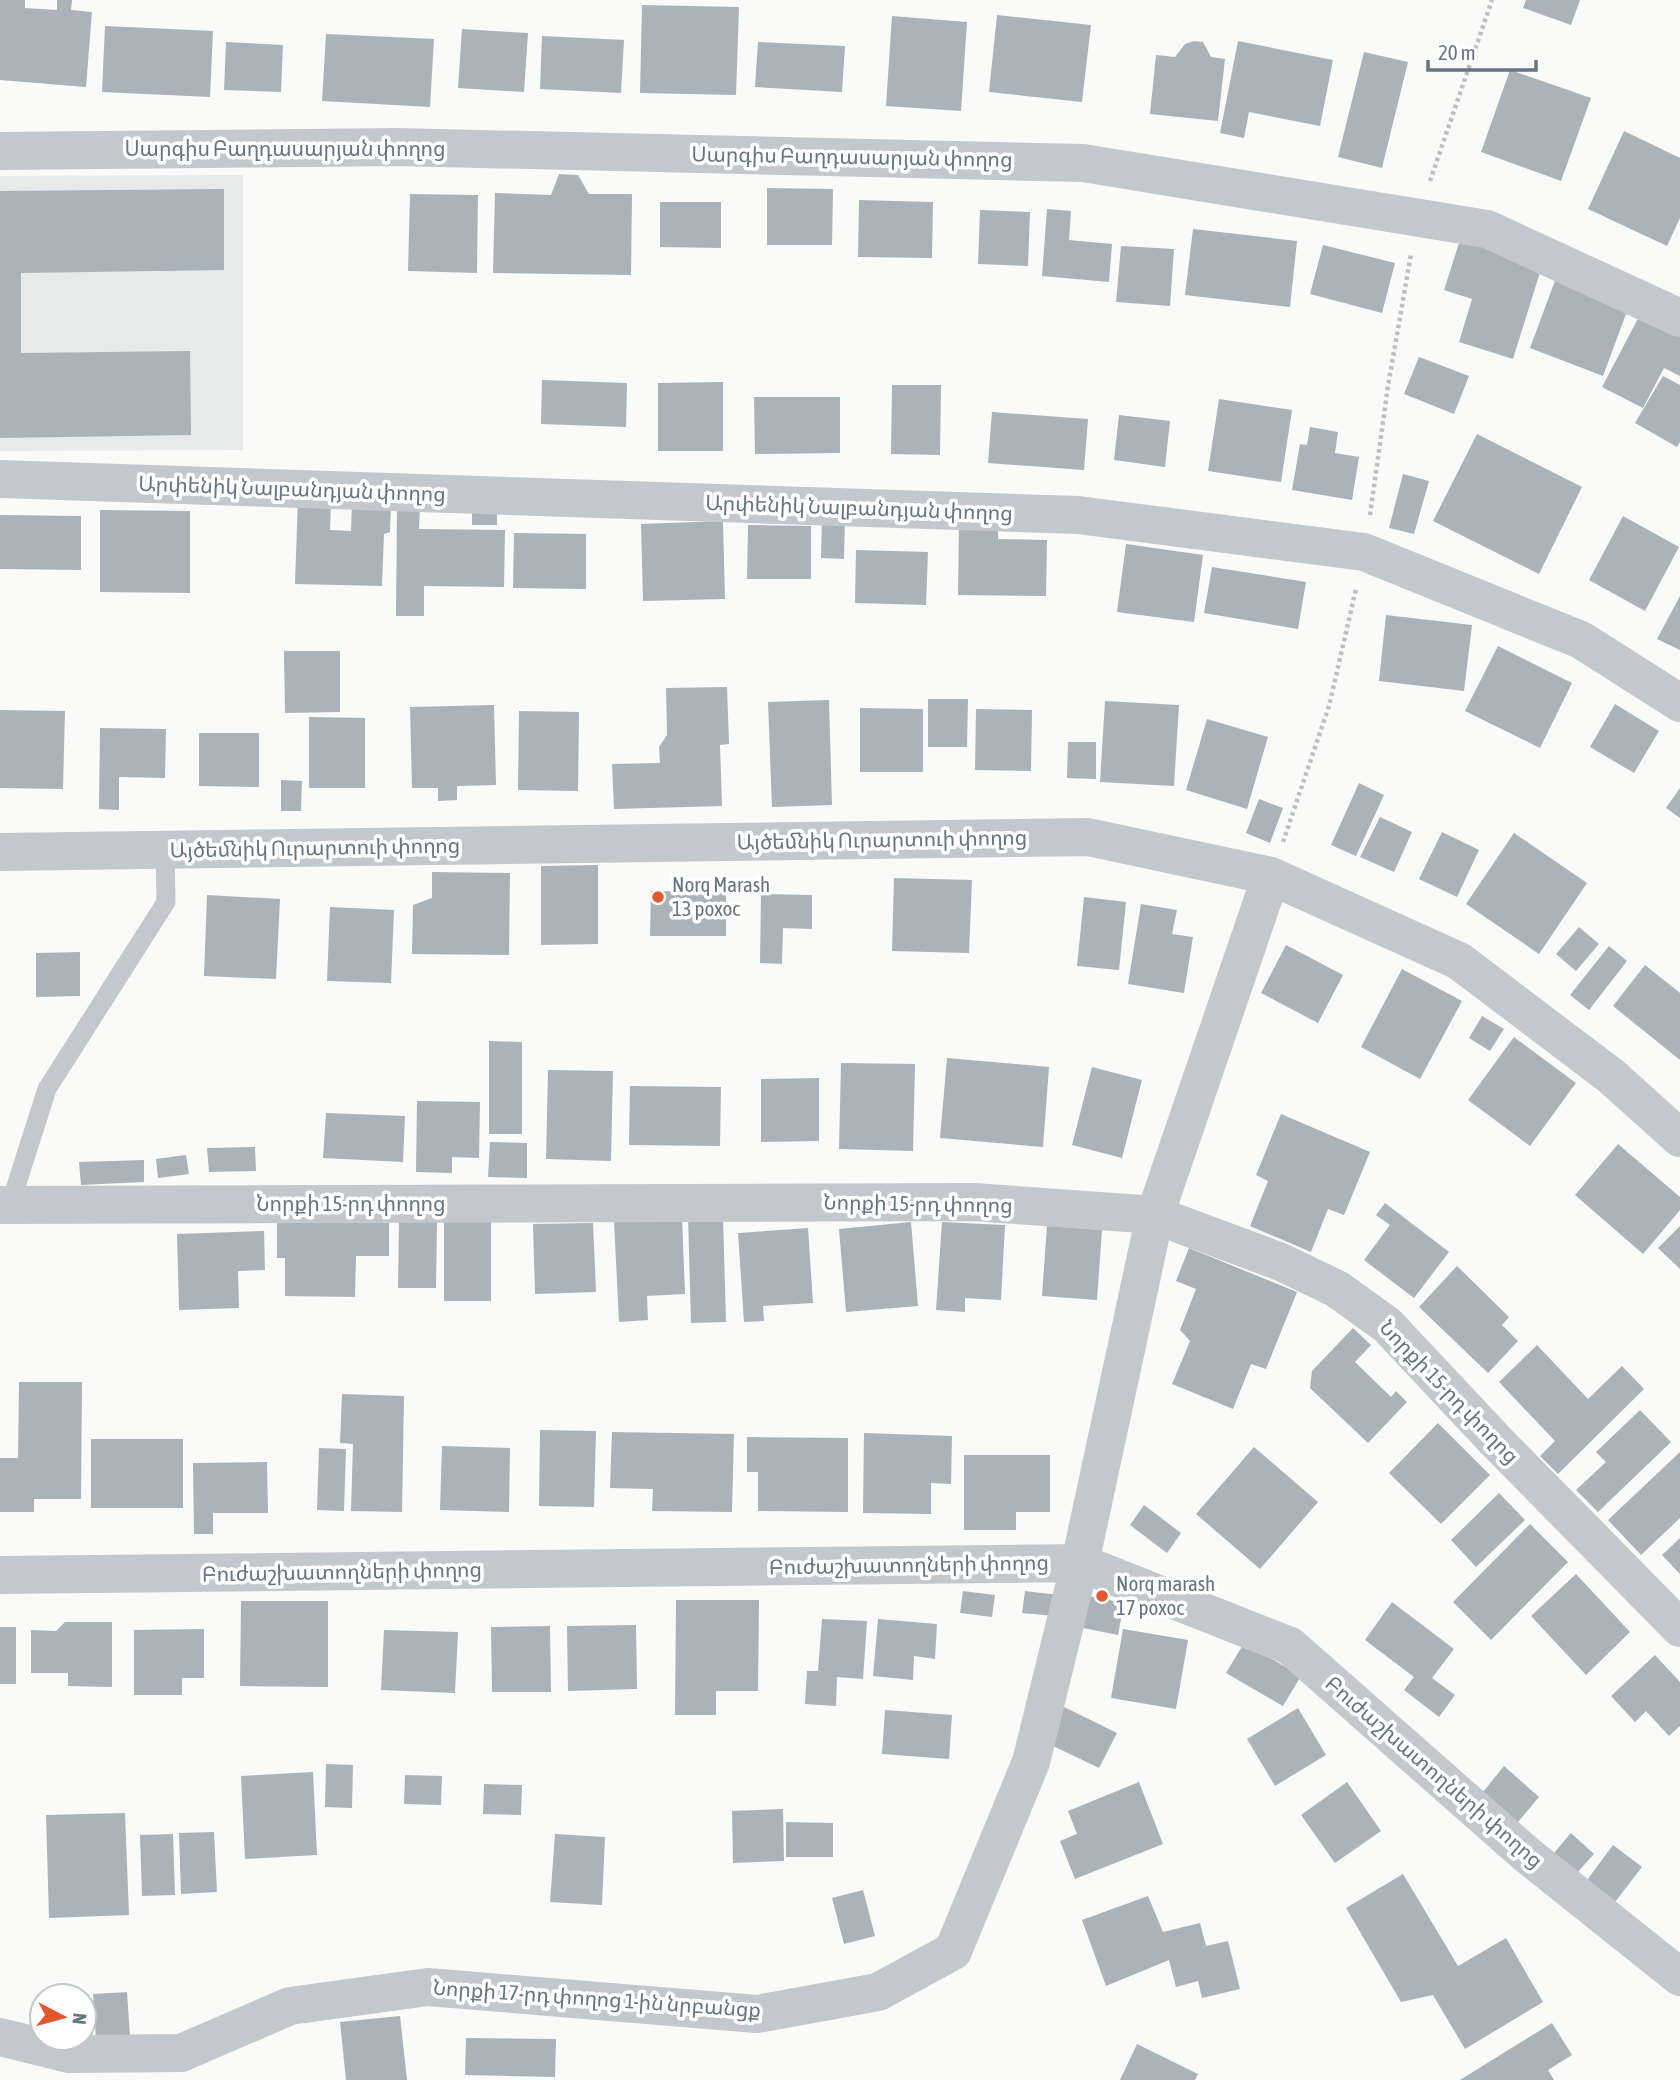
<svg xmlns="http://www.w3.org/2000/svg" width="1680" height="2080" font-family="'Asap Condensed','Noto Sans Armenian',sans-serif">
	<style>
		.built { fill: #e8e9e9 }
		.building { fill: #aab3b9 }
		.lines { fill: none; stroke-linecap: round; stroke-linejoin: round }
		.path { stroke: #bbbfc2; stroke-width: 4.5; stroke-dasharray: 3.5 3.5; stroke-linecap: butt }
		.lane { stroke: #c3c8cc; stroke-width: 19 }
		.street { stroke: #c3c8cc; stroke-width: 38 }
		.poi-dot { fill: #e4572e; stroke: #fff; stroke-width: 2.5 }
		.labels { text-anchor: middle; stroke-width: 7; stroke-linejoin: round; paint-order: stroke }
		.street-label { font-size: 21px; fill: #657683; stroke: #fff }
		.poi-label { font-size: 21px; fill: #657683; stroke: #fff; text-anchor: start }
	</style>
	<rect width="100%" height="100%" fill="#fafaf8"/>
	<path class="built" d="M243 175V450L0 451V176Z"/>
	<path class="building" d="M0 0H25V8L57 10V0H72L71 10 92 12 86 87 0 80Z
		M1526 0H1580L1571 25 1523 8Z
		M642 5 739 7 736 95 640 93Z
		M997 15 1091 25 1082 102 989 92Z
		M892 16 967 22 961 111 886 106Z
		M105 26 213 31 210 97 102 92Z
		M462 29 528 33 524 92 458 88Z
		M326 34 434 39 430 107 322 101Z
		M542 36 624 40 621 93 540 89Z
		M1194 41 1203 42 1211 57 1225 59 1218 121 1150 114 1156 55 1175 57 1185 44Z
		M1238 41 1333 60 1320 126 1249 112 1244 138 1220 133Z
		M226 42 283 45 281 92 224 90Z
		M758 42 845 46 842 92 755 87Z
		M1364 52 1408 62 1382 168 1338 157Z
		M1510 70 1591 98 1561 181 1481 152Z
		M1624 131 1680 158V218L1667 246 1588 209Z
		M559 174 578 175 589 194H632L631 275 493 273 495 193 551 195Z
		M767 188 833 189 832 245H767Z
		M224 189V270L21 273V353L190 351 191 435 0 438V191Z
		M410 194 478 195 477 273 408 271Z
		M859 200 933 202 932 258 858 257Z
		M660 202H721V248L660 247Z
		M1047 209 1071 211 1069 240 1112 244 1109 282 1042 276Z
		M980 210 1030 212 1028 266 978 264Z
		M1193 229 1297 241 1290 307 1185 295Z
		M1460 240 1542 266 1513 359 1459 342 1472 299 1444 290Z
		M1323 245 1395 263 1382 313 1310 294Z
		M1121 246 1174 249 1170 306 1116 302Z
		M1556 278 1629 306 1603 376 1530 348Z
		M1643 309 1680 328V376L1664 368 1643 408 1602 387Z
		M1419 357 1469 376 1454 414 1404 394Z
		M1663 376 1680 385V442L1677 447 1635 423Z
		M542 380 627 383 626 427 541 424Z
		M723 382V451H658V383Z
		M892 385H941L940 455 891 454Z
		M754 397H840V453L755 454Z
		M1219 399 1292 410 1281 482 1208 471Z
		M992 412 1088 419 1084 470 988 463Z
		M1119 415 1170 421 1165 467 1114 460Z
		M1310 427 1338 432 1335 453 1359 457 1352 500 1292 490 1300 444 1307 445Z
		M1477 434 1582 487 1539 574 1433 521Z
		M1403 474 1429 481 1414 534 1389 528Z
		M298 499 331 500 330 530 351 531 352 503 391 504 390 532 384 534 382 586 295 584Z
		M397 506 420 507 419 529 505 530 504 587 424 586V616H396Z
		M472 506H497V525H472Z
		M100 510 190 511V593L100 592Z
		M0 515 81 516V570L0 569Z
		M1623 516 1679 547 1645 611 1589 580Z
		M822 517H845L844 559 821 558Z
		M723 521 725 599 643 601 641 524Z
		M959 521 998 522V539L1047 540 1046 596 958 595Z
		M748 525 811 526V579H747Z
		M514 533 586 534V589L513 588Z
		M1126 544 1203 555 1194 622 1117 612Z
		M856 550 928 552 926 605 855 603Z
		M1212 567 1306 582 1298 629 1204 613Z
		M1680 596V650L1657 639Z
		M1386 615 1472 625 1464 691 1379 681Z
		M1498 646 1572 683 1540 748 1465 711Z
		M284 651H340V712L285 713Z
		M727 687 729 744 720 745 722 806 614 809 612 764 660 763 659 747 667 735 666 688Z
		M928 699H968L967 747H928Z
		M829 700 832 805 772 807 768 702Z
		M1105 701 1179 705 1174 786 1100 782Z
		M1615 704 1659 731 1634 773 1590 747Z
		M494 705 496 785 457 786V800L438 801V788H412L410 707Z
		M860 708 923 709V772H860Z
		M976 709 1032 710 1031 771 975 770Z
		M0 710 65 711 63 789 0 788Z
		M519 711 579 712 578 791 518 790Z
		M309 717 365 718V788H309Z
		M1207 719 1268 737 1247 809 1186 790Z
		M100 728 166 729 165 778 119 777V810L99 809Z
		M199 733H259V787L199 786Z
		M1068 742H1096V779L1067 778Z
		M281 780 302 781 301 811H281Z
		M1359 783 1384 795 1356 856 1331 845Z
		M1680 788V818L1666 808Z
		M1259 799 1283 808 1270 843 1246 833Z
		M1380 817 1412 832 1394 872 1360 857Z
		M1442 832 1479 850 1457 897 1419 879Z
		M1514 833 1587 883 1539 954 1466 904Z
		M598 865V944L541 945V866Z
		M432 872 510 873 509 955 412 954 413 905 432 898Z
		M894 878 972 880 969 953 892 951Z
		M651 891 726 892V936H650Z
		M761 894 812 895V929L783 928 782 964 760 963Z
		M207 895 280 899 276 979 204 976Z
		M1084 897 1126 902 1119 970 1077 966Z
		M1141 904 1177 910 1172 934 1193 937 1184 993 1128 984Z
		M330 907 394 910 391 983 327 981Z
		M1579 927 1599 944 1576 971 1556 954Z
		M1286 945 1343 975 1318 1023 1261 993Z
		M1609 946 1627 961 1589 1010 1570 995Z
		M80 952V996L36 997V953Z
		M1645 965 1680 993V1060L1613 1006Z
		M1402 969 1462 1001 1420 1079 1361 1047Z
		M1482 1016 1504 1029 1490 1051 1469 1038Z
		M1514 1037 1576 1083 1530 1146 1468 1100Z
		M489 1041 522 1042V1134H489Z
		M947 1058 1049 1067 1043 1147 940 1138Z
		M841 1063 915 1064 913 1151 839 1149Z
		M1092 1067 1142 1080 1122 1158 1072 1145Z
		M548 1070 613 1071 611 1161 546 1159Z
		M819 1078V1141L761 1142V1079Z
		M630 1086 721 1087 720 1146 629 1145Z
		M417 1101 480 1102 479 1158 452 1157V1173L416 1172Z
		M326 1113 405 1116 403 1162 323 1158Z
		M1281 1114 1370 1152 1344 1215 1328 1209 1311 1252 1250 1226 1268 1181 1256 1175Z
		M490 1142 527 1143V1178L488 1177Z
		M1618 1144 1680 1197V1210L1643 1254 1575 1195Z
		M255 1147 256 1171 209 1172 207 1148Z
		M186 1155 189 1174 158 1178 156 1159Z
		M144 1160V1182L81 1185 79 1162Z
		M1385 1203 1449 1252 1414 1298 1364 1260 1390 1225 1376 1215Z
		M723 1215 726 1322 691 1323 688 1216Z
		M682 1217 685 1294 647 1296 648 1320 619 1322 614 1221Z
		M444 1220H491V1301H444Z
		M277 1221 389 1223V1256H356L355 1297 285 1296V1258H277Z
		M399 1221 437 1222 436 1288H398Z
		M911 1222 918 1306 846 1312 839 1229Z
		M942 1222 1005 1225 1001 1300 965 1298V1312L936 1310Z
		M593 1223 596 1292 535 1294 533 1224Z
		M1047 1226 1102 1230 1097 1300 1042 1296Z
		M1680 1226V1269L1658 1248Z
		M808 1228 813 1303 763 1306 764 1321 744 1322 738 1233Z
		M264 1231 265 1270 238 1271 239 1308 179 1310 177 1234Z
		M1189 1248 1297 1292 1266 1369 1251 1364 1233 1409 1172 1384 1190 1341 1180 1330 1196 1289 1176 1281Z
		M1457 1266 1509 1317 1502 1325 1518 1341 1488 1373 1419 1307Z
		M1353 1328 1371 1345 1355 1362 1391 1397 1396 1391 1407 1402 1368 1443 1310 1388 1312 1371Z
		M1537 1345 1588 1399 1622 1366 1644 1389 1558 1474 1540 1456 1555 1441 1499 1382Z
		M19 1382H82L81 1499H34V1512H0V1458H18Z
		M342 1394 404 1396 402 1512 351 1511 353 1444 340 1443Z
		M1640 1410 1671 1442 1598 1512 1576 1490 1606 1462 1596 1452Z
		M1438 1423 1490 1475 1441 1524 1389 1473Z
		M540 1430 596 1431 594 1507 539 1506Z
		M612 1432 734 1434 732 1512 652 1511 653 1489 610 1488Z
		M864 1433 952 1436 951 1484 931 1483V1514L863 1513Z
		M747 1437 848 1438V1512L758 1511V1472H747Z
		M91 1439H183V1508H91Z
		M442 1446 510 1448 509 1512 440 1510Z
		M1254 1447 1318 1502 1260 1569 1196 1514Z
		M319 1448 346 1449 344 1511 317 1510Z
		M1680 1452V1518L1641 1555 1608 1520Z
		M964 1455H1050V1512H1016V1530H964Z
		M267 1462 268 1513H213V1534H194L193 1463Z
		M1499 1493 1525 1520 1476 1567 1451 1540Z
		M1144 1505 1181 1533 1167 1553 1130 1525Z
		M1530 1524 1568 1562 1491 1640 1453 1602Z
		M1680 1538V1574L1662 1555Z
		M1576 1574 1630 1632 1586 1675 1531 1616Z
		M963 1591 995 1595 992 1617 960 1613Z
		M1025 1591 1059 1595 1056 1616 1022 1613Z
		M1089 1596 1124 1603 1118 1635 1083 1628Z
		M676 1600H759L758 1691H716V1715H675Z
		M241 1601H328V1687L240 1686Z
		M1392 1602 1454 1649 1432 1678 1455 1695 1439 1717 1404 1690 1414 1677 1365 1640Z
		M822 1619 867 1621 863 1679 837 1677 836 1706 805 1704 807 1671H818Z
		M878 1619 937 1624 935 1659 914 1656 913 1680 873 1676Z
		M65 1622H112V1687L68 1686V1673H31V1630L56 1631Z
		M636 1625 637 1689 568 1691 567 1626Z
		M550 1626 551 1692H492L491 1627Z
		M0 1627H16V1684H0Z
		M204 1629V1678H182V1695H134V1630Z
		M1123 1629 1188 1640 1176 1709 1111 1698Z
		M384 1630 458 1632 455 1693 381 1690Z
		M1244 1643 1301 1676 1283 1706 1226 1673Z
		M1655 1655 1680 1682V1726L1669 1736 1646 1711 1635 1722 1611 1696Z
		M1064 1707 1117 1733 1099 1768 1047 1743Z
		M1298 1708 1326 1755 1275 1786 1247 1739Z
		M885 1710 952 1715 949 1759 882 1754Z
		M326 1764 353 1765 352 1808 325 1807Z
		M1504 1766 1539 1797 1518 1822 1483 1792Z
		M313 1772 317 1855 245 1859 241 1776Z
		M405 1775 442 1776 441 1805 404 1804Z
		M1139 1782 1163 1844 1075 1879 1060 1841 1077 1834 1068 1811Z
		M1347 1782 1381 1831 1335 1863 1301 1815Z
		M484 1784 522 1785 521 1815 483 1814Z
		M783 1809 784 1861 733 1863 732 1811Z
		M125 1813 129 1915 49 1918 46 1815Z
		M786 1822 833 1823V1857H786Z
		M214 1832 217 1892 181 1894 179 1833Z
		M1571 1833 1594 1854 1576 1874 1553 1854Z
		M173 1834 175 1895 142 1896 140 1835Z
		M555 1834 605 1837 602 1905 550 1902Z
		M1613 1845 1642 1867 1615 1902 1587 1880Z
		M1403 1874 1458 1966 1506 1938 1543 2002 1465 2049 1433 1995 1401 2002 1346 1908Z
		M863 1890 875 1936 844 1944 832 1898Z
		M1148 1896 1163 1932 1200 1923 1206 1946 1228 1941 1240 1989 1202 1998 1198 1981 1176 1987 1169 1960 1106 1986 1082 1920Z
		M127 1992 130 2037 96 2039 93 1994Z
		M400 2016 407 2080H346L340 2022Z
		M1552 2023 1572 2055 1548 2070 1554 2080H1460Z
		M466 2038 556 2039 555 2077 465 2075Z
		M1137 2044 1198 2074 1195 2080H1120Z"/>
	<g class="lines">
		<path class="path" d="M1430 181 1492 0
			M1370 515 1388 386 1411 254
			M1283 842 1329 706 1356 589"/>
		<path class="lane" d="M10 1205 47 1089 166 902 165 850"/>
		<path class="street" d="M0 151 397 147 1083 163 1487 229 1680 318
			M0 479 1078 515 1364 552 1581 640 1680 703
			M0 852 1088 837 1271 876 1459 961 1611 1076 1680 1138
			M0 1205 974 1202 1155 1215 1281 1262 1337 1289 1387 1325 1495 1440 1680 1628
			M0 1575 1080 1563 1290 1646 1526 1854 1680 1977
			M0 2037 69 2054 181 2053 290 2006 428 1987 757 2014 878 1992 953 1951 1031 1762 1080 1563 1155 1215 1271 876"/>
	</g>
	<g class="poi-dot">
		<circle cx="658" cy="897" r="7"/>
		<circle cx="1102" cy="1596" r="7"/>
	</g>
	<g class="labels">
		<g class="street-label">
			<text x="285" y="156">Սարգիս Բաղդասարյան փողոց</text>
			<text transform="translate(852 157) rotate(1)" y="7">Սարգիս Բաղդասարյան փողոց</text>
			<text transform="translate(292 489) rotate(2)" y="7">Արփենիկ Նալբանդյան փողոց</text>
			<text transform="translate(859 508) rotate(2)" y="7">Արփենիկ Նալբանդյան փողոց</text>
			<text transform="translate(882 840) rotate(-1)" y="7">Այծեմնիկ Ուրարտուի փողոց</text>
			<text transform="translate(315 848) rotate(-1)" y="7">Այծեմնիկ Ուրարտուի փողոց</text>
			<text x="351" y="1211">Նորքի 15-րդ փողոց</text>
			<text transform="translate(918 1204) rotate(1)" y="7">Նորքի 15-րդ փողոց</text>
			<text transform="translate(1449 1392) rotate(46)" y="7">Նորքի 15-րդ փողոց</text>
			<text transform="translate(909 1565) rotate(-1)" y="7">Բուժաշխատողների փողոց</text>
			<text transform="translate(342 1572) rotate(-1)" y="7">Բուժաշխատողների փողոց</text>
			<text transform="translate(1434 1772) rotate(41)" y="7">Բուժաշխատողների փողոց</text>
			<text transform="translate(597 1999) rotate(4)" y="7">Նորքի 17-րդ փողոց 1-ին նրբանցք</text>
		</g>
		<g class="poi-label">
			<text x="672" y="892">Norq Marash<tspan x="672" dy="24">13 poxoc</tspan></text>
			<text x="1116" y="1591">Norq marash<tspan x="1116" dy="24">17 poxoc</tspan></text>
		</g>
	</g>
	<g transform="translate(63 2017) rotate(96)"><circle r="33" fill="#ffffff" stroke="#c1c8cd" stroke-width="2"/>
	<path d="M0-5L12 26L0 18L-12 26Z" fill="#e4572e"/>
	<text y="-10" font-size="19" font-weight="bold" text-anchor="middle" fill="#657683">N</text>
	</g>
	<path d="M1428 60v10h108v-10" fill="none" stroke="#657683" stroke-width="3.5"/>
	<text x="1438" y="60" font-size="21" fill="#657683" stroke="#ffffff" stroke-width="5" paint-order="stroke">20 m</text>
</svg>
